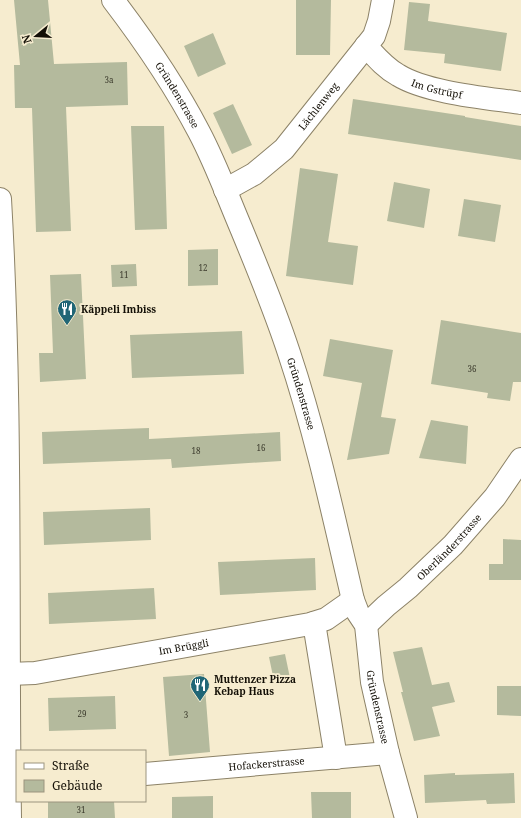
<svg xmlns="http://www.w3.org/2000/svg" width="521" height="818" font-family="'Noto Serif',serif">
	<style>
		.building { fill: #b4ba9d }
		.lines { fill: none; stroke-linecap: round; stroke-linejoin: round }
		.minor-casing { stroke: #8c8267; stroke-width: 24 }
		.minor { stroke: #fff; stroke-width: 22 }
		.labels { text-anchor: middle; stroke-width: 4; stroke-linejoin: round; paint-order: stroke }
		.number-label { font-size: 8px; fill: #3b3a2c }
		.street-label { font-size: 10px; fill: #130f06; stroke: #f6eccf }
		.poi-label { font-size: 10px; font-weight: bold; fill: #130f06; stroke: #f6eccf; text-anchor: start }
	</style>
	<rect width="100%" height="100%" fill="#f6eccf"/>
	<path class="building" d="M14 0H48L54 64 127 62 128 105 66 107 71 231 36 232 32 108H15L14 65H20Z
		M296 0H331L330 55H296Z
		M409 2 430 4 428 21 507 33 501 71 444 63 445 54 404 50Z
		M213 33 226 64 198 77 184 46Z
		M353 99 465 116V117L521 126V160L348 134Z
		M233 104 252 145 232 154 213 113Z
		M131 126H164L167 229 135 230Z
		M300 168 338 174 328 242 358 246 353 285 286 276Z
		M394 182 430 189 424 228 387 221Z
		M464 199 501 205 495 242 458 236Z
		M218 249V285L188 286V250Z
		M136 264 137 286 112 287 111 265Z
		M81 274 86 379 40 382 39 353H53L50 275Z
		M441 320 521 333V382H513L510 401 487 398 488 393 431 384Z
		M242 331 244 374 132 378 130 335Z
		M330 339 393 350 381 417 396 419 389 454 347 460 362 383 323 376Z
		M431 420 468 426 466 464 419 458Z
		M149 428V439L280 432 281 461 172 468 171 459 43 464 42 432Z
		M150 508 151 540 44 545 43 512Z
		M503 539 521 540V580H489V564H503Z
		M315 558 316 590 220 595 218 562Z
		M154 588 156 619 49 624 48 593Z
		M422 647 432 685 449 682 455 702 432 707 440 736 414 741 401 692H403L393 652Z
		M285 654 290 678 274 681 269 657Z
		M204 674 210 752 169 756 163 677Z
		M497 686H521V716L497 715Z
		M115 696 116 729 49 731 48 698Z
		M455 773V775L514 773 515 803 487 804 486 800 425 803 424 775Z
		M311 792H351V818H312Z
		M213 796V818H172V797Z
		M48 801H114L115 818H48Z"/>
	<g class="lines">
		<g class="minor-casing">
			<g id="minor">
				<path id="s1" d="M113 0C145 42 174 84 199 132 215 162 227 195 241 228 258 269 275 310 289 353 316 434 334 518 353 600L358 613 366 625 372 682 388 753 406 818"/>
				<path id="s2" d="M366 46C376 57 385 68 398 75 427 93 487 98 521 103"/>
				<path id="s3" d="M225 190 254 174 284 149 374 36 379 21 383 0"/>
				<path d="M0 199C12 405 7 612 10 818"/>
				<path d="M314 623 336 758"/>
				<path id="s4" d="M366 625 386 606 408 588 453 545 495 497 521 459"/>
				<path id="s5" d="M9 674 35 673 310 624 326 619 353 600"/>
				<path id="s6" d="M145 774 388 753"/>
			</g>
		</g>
		<use href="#minor" class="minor"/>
	</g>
	<defs>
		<g id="restaurant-pin" transform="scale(1)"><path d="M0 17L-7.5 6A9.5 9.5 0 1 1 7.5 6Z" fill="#206676" stroke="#f6eccf"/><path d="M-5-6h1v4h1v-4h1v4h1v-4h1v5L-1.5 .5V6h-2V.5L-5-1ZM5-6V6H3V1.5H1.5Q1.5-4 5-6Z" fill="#fff"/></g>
	</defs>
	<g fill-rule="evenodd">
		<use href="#restaurant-pin" x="67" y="309"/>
		<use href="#restaurant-pin" x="200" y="685"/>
	</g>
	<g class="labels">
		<g class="number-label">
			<text x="109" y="83">3a</text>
			<text x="203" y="271">12</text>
			<text x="124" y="278">11</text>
			<text x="472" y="372">36</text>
			<text x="261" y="451">16</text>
			<text x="196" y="454">18</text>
			<text x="82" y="717">29</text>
			<text x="186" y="718">3</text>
			<text x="81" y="813">31</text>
		</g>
		<g class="street-label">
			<text dy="4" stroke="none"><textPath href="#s2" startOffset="85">Im Gstrüpf</textPath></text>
			<text dy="4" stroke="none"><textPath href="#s1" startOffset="115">Gründenstrasse</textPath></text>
			<text dy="4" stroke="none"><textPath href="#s3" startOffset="127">Lächlenweg</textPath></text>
			<text dy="4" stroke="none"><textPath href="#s1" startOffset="439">Gründenstrasse</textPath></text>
			<text dy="4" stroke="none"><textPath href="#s4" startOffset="114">Oberländerstrasse</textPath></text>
			<text dy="4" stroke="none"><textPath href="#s5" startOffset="177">Im Brüggli</textPath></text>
			<text dy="4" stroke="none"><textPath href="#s1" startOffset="763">Gründenstrasse</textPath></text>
			<text dy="4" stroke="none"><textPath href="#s6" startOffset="122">Hofackerstrasse</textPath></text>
		</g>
		<g class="poi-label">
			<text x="81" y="313">Käppeli Imbiss</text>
			<text x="214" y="683">Muttenzer Pizza<tspan x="214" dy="12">Kebap Haus</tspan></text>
		</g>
	</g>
	<rect x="16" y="750" width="130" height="52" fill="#f6eccf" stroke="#9b947f"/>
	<rect x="24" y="763" width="20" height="6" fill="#ffffff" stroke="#9b947f"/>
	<text x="52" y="770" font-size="12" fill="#130f06">Straße</text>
	<rect x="24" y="780" width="20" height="12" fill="#b4ba9d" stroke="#9b947f"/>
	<text x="52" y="790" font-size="12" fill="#130f06">Gebäude</text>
	<g transform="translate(36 36) rotate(252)" stroke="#f6eccf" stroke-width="3" paint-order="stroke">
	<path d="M0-3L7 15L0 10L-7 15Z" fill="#130f06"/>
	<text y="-6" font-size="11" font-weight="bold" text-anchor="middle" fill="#130f06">N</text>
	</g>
</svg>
